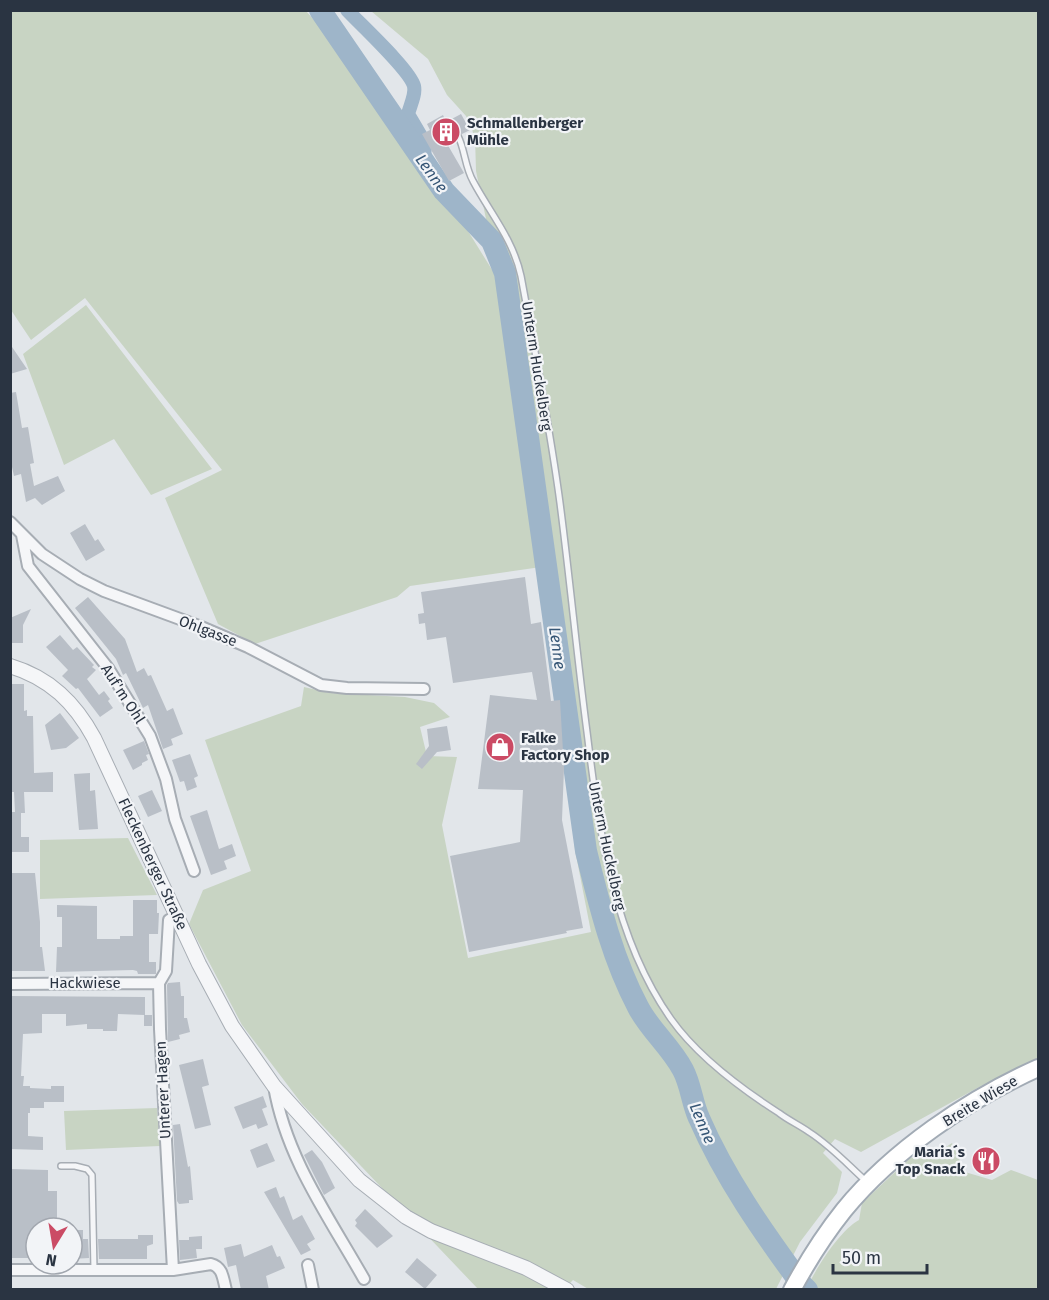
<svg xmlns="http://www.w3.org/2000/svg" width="1049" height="1300" font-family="'Fira Sans',sans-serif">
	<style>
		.green { fill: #c8d4c3 }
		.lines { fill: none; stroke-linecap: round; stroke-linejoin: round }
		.canal { stroke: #9eb5c9; stroke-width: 14 }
		.river { stroke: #9eb5c9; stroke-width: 22 }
		.building { fill: #b9bfc7 }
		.service-casing { stroke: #a7adb4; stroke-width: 8 }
		.minor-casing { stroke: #a7adb4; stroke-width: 14 }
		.tertiary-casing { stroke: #a7adb4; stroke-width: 16 }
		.primary-casing { stroke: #a2abb5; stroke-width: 20 }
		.service { stroke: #f5f6f8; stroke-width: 5 }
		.minor { stroke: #f5f6f8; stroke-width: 10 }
		.tertiary { stroke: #f5f6f8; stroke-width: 14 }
		.primary { stroke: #fff; stroke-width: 16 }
		.labels { text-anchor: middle; stroke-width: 4.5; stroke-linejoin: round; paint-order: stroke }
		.poi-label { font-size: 15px; font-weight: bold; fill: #2a3442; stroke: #f2f4f7; text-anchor: start }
		.street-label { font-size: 15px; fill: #2a3442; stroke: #f2f4f7 }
		.water-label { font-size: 16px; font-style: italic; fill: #355575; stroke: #f2f4f7 }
	</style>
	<rect width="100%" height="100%" fill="#e2e6ea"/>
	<path class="green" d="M10 11H306L391 107 499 281 476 171 475 137 466 116 447 95 428 59 371 11H1038V1059L981 1086 861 1152 835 1139 823 1153 842 1172 837 1193 800 1242 776 1289 590 1290 573 1280 564 1289H478L302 1104 242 1025 189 924 203 890 251 871 205 740 301 706 304 687 330 693 405 697 434 703 450 717 420 727 427 756 457 757 442 825 468 958 591 932 575 850 561 699 541 567 410 586 397 597 255 644 218 624 165 498 222 470 85 298 31 340 11 310Z
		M86 305 212 469 151 495 114 439 64 465 23 354Z
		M128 838 157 895 40 899V840Z
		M157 1108 160 1146 66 1150 64 1111Z
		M952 1143 965 1172 992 1180 1011 1170 1038 1180V1289H806C816 1269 839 1231 859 1220L862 1203 910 1158 940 1151Z"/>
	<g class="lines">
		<path class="canal" d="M347 10C361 25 410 70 414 86 416 94 410 106 408 114L425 143 424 160"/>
		<path class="river" d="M320 10 444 191 492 241 505 273 586 851C599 903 612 958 638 1007 649 1029 671 1047 683 1070 691 1085 692 1103 699 1118 725 1178 763 1232 802 1285L807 1290"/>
	</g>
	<path class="building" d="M461 114 470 130 462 134 456 132 454 138 446 142 464 173 449 181 422 134 430 130 427 124 443 115 446 122Z
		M10 344 27 369 10 374Z
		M16 392 22 428 28 427 34 463 30 464 34 486 58 476 65 491 42 505 35 498 26 502 21 474 14 476 12 467 10 393Z
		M85 524 95 541 98 539 105 550 86 561 70 533Z
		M525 577 531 624 541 622 551 701 560 700 564 768 562 820 583 928 566 931 567 933 469 952 450 856 520 842 523 790 478 789 490 695 537 700 532 672 453 683 446 637 427 640 425 623 419 624 418 614 424 613 421 592Z
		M88 597 125 639 137 672 144 668 148 676 151 675 167 711 173 708 183 734 171 739 173 745 163 749 148 705 143 708 126 673 123 675 116 659 75 608Z
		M31 609 23 625V643H10V618Z
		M60 635 73 650 77 647 94 665 92 667 96 670 87 679 99 695 104 691 110 699 108 701 113 708 100 717 78 688 76 689 62 676 68 670 46 647Z
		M10 684H24V711L27 710V716H33L34 773 53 772V792H24L25 813H21V837H29V852H10V812H15L14 792H10Z
		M60 713 79 738 66 748 51 750 45 725Z
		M447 726 451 750 437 752 422 769 416 764 429 746 427 729Z
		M144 741 149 754 146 755 148 760 142 763V765L133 770 123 750Z
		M190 754 198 776 194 778 197 787 187 791 184 781 180 782 172 760Z
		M90 773V791L95 790 98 829 79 830 74 774Z
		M152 790 162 811 148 817 138 796Z
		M207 810 219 849 232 844 236 856 224 861 227 869 211 875 190 816Z
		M10 873H35L40 922V947H42L45 971H10Z
		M133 900H157V913H159L158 934H149V962H156V974H138L137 971 133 970 56 972 57 947H62V917H57V905L97 906V939H120V936H133Z
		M180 982 181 996H184V1018H187L190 1032 179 1035 180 1039 168 1042 167 985 168 983Z
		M10 996 145 997V1015H152V1026H144V1015L118 1014 117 1031H103V1029H87V1024L66 1026V1014H42V1033L23 1034 21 1076H24L23 1086H30V1088L51 1089V1086H64V1102H44V1108H30V1113H28V1136L43 1137V1150L10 1149Z
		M203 1059 209 1085 202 1087 211 1125 195 1129 179 1065Z
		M263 1096 267 1107 262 1109 268 1125 258 1129 256 1124 243 1129 234 1107Z
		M180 1124 188 1167 190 1166 193 1200H189V1203L179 1204 177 1201 173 1125Z
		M267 1143 275 1161 257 1168 250 1150Z
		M991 1148 1001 1164 986 1173 976 1158Z
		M312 1150 322 1162 335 1188 324 1195 304 1155Z
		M10 1169 48 1170V1191H57V1228H36V1258H10Z
		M276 1187 280 1198 284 1196 293 1220 302 1215 315 1239 307 1244 311 1250 301 1255 264 1192Z
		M365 1209 393 1236 377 1248 355 1226 357 1223 355 1220Z
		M72 1230H83V1239H88L89 1258 72 1259Z
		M138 1235H153V1244L147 1246V1259H99L98 1239H138Z
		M202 1236V1249H196L197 1258 180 1260 179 1240H189V1237Z
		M241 1244 244 1257 272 1245 277 1257 280 1256 285 1268 266 1276 269 1290H241L236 1265 228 1267 224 1248Z
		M417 1258 437 1275 425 1289 405 1272Z"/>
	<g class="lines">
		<g class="service-casing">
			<path id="service" d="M458 136C465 150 465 167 473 181 490 213 513 239 521 276 535 352 550 427 560 503 570 580 577 656 587 732 599 830 613 937 671 1019 698 1057 740 1088 779 1113 788 1120 799 1125 809 1132 831 1146 848 1165 867 1182
				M61 1166H75L87 1169 92 1175 94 1270"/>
		</g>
		<g class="minor-casing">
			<path id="minor" d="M10 522 42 554 80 579 104 591 199 626 248 647 321 685 347 688 424 689
				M22 535 28 566 108 668 150 736 166 779 175 819 194 871
				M10 984 159 983
				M274 1086C286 1158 329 1217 364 1279
				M308 1265 313 1290
				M10 1270H173L211 1264C223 1267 223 1279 226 1290
				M173 1270 160 1029 159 983 166 971 169 920 177 916"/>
		</g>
		<g class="tertiary-casing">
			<path id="tertiary" d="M10 666C50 678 75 703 94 738L199 964 232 1026 274 1086 359 1180 406 1217 431 1231 526 1268 567 1290"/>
		</g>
		<g class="primary-casing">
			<path id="primary" d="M792 1290C807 1262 824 1235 844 1210 893 1150 969 1099 1038 1068"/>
		</g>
		<use href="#service" class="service"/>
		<use href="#minor" class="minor"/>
		<use href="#tertiary" class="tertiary"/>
		<use href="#primary" class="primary"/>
	</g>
	<defs>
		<g id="building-disc" transform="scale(1.5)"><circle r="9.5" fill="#cb4b65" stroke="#f2f4f7"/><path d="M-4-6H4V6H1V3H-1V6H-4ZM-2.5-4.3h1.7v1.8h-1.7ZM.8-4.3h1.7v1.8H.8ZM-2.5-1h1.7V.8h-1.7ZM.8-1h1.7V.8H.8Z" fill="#fff"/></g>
		<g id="shop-disc" transform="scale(1.5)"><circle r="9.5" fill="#cb4b65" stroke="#f2f4f7"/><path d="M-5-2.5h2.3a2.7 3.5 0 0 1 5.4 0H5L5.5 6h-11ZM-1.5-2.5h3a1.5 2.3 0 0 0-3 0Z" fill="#fff"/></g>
		<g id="restaurant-disc" transform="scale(1.5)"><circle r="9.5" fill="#cb4b65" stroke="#f2f4f7"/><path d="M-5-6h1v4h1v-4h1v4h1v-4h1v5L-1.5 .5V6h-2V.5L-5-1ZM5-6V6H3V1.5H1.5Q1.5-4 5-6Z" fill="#fff"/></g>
	</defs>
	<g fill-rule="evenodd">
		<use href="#building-disc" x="446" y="132"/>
		<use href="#shop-disc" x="500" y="747"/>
		<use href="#restaurant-disc" x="986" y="1161"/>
	</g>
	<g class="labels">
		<g class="poi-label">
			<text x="467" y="128">Schmallenberger<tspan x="467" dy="17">Mühle</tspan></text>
			<text x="521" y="743">Falke<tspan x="521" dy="17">Factory Shop</tspan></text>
			<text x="965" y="1157" text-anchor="end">Maria´s<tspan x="965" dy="17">Top Snack</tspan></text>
		</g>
		<g class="street-label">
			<text transform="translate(537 366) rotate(81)" y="5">Unterm Huckelberg</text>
			<text transform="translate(208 631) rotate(21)" y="5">Ohlgasse</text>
			<text transform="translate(123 694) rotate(57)" y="5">Auf'm Ohl</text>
			<text transform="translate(607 846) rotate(78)" y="5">Unterm Huckelberg</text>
			<text transform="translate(153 864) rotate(65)" y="5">Fleckenberger Straße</text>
			<text x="85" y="988">Hackwiese</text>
			<text transform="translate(163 1090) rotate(-93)" y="5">Unterer Hagen</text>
			<text transform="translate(980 1101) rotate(-31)" y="5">Breite Wiese</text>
		</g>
		<g class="water-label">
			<text transform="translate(432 173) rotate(54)" y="6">Lenne</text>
			<text transform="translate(558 648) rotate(82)" y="6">Lenne</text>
			<text transform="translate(703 1123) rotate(67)" y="6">Lenne</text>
		</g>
	</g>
	<rect width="1049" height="1300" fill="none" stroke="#2a3442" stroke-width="24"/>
	<g transform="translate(54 1246) rotate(191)"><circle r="28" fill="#f2f4f7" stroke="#a2a7af" stroke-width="1.5"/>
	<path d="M0-4.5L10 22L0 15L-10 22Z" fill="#cb4b65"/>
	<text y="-9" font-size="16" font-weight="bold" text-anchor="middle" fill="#2a3442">N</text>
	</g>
	<path d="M833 1264v9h94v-9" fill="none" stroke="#2a3442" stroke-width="3"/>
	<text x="842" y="1264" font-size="18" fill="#2a3442" stroke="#f2f4f7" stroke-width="4.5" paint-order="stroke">50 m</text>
</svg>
